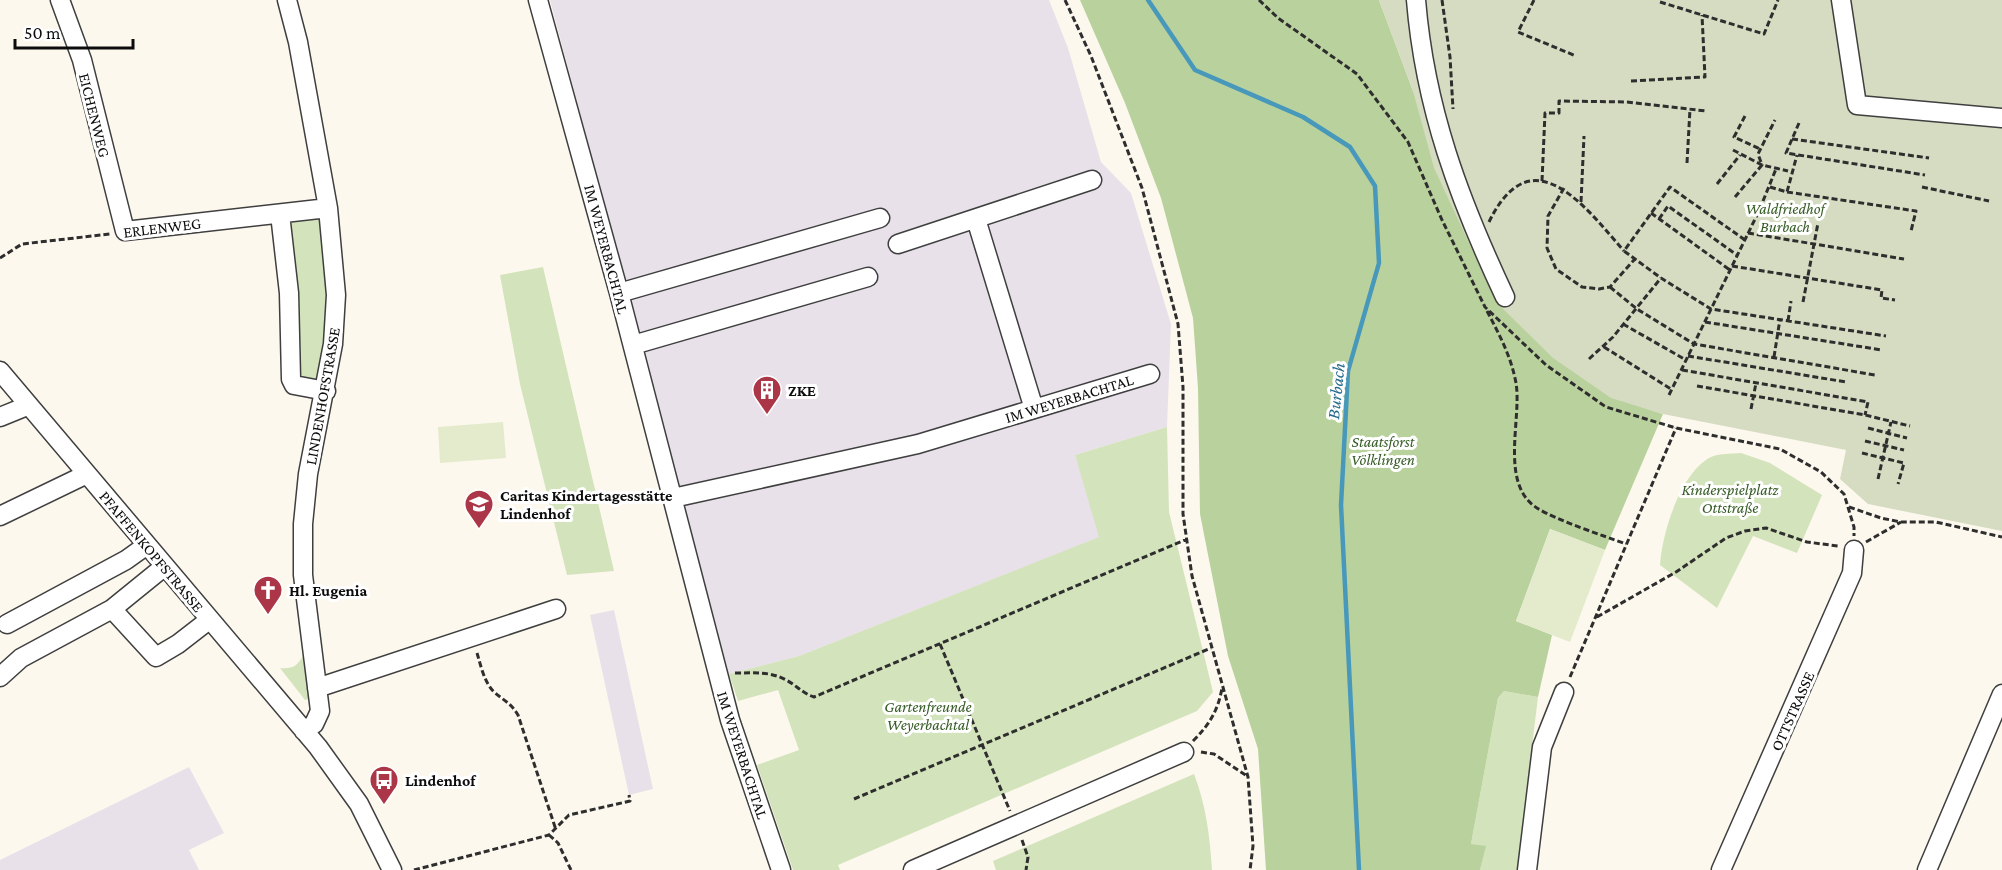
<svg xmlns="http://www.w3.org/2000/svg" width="2002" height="870" font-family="'Crimson Pro',serif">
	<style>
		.industrial { fill: #e8e1ea }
		.green { fill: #d3e3bb }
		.forest { fill: #b9d19c }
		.cemetery { fill: #d5dcc1 }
		.pitch { fill: #e3ebcc }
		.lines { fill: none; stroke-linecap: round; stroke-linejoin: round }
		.stream { stroke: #4898bb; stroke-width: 4.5 }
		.minor-casing { stroke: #3f3f3f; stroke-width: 21 }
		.path { stroke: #2e2e2e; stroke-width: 3; stroke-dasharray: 6 3; stroke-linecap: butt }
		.minor { stroke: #fff; stroke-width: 18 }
		.labels { text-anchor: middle; stroke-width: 6; stroke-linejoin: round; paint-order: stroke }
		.street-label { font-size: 16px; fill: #0c0c0c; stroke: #fff }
		.park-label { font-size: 16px; font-style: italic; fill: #355b25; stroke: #fff }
		.poi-label { font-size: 16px; font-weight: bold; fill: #0c0c0c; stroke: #fff; text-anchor: start }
		.water-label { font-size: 18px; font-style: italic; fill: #266a8d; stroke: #fff }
	</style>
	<rect width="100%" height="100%" fill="#fdf8ed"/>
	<path class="industrial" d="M550 0H1049L1068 48 1101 162 1131 193 1171 324 1167 427 1075 455 1100 537 799 656 729 674Z
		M614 610 653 789 629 795 590 615Z
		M189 767 224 833 189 850 199 870H0V860Z"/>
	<path class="green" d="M321 216 328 308 317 382 297 376 289 219Z
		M543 267 614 571 567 575 520 384 500 275Z
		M1167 427 1169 512 1213 692 1197 711 838 865 840 870H793L757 765 799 750 778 690 738 701 729 674 799 656 1099 537 1075 455Z
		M1741 453 1770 463 1822 495 1797 553 1753 536 1717 608 1660 565C1662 533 1680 475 1709 458 1717 453 1732 454 1741 453Z
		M303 656 312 698 305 700 280 668C293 669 297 666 303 656Z
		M1504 691 1538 697 1517 870H1480L1485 847 1471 844 1498 698Z
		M1194 774C1206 805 1210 837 1212 870H996L993 861Z"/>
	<path class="forest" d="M1080 0H1379L1413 91 1611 397 1663 414 1605 550 1550 529 1516 621 1552 635 1538 697 1504 691 1498 698 1471 844 1486 846 1480 870H1266L1258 749 1228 656 1200 514 1198 388 1193 318 1161 198 1125 103Z"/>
	<path class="cemetery" d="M1379 0H2002V531L1868 504 1840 479 1846 450 1663 414 1611 398 1553 358 1497 303 1434 168 1413 91Z"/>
	<path class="pitch" d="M503 422 506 458 440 463 438 427Z
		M1550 529 1605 550 1570 642 1516 621Z"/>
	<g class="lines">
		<path class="stream" d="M1148 0 1195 70 1303 117 1350 147 1375 186 1379 263 1348 371 1341 505 1359 870"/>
		<g class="minor-casing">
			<path id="minor" d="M60 0 82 60 125 231 328 208
				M287 0 298 42 328 208 336 295 333 344 308 474 303 524V575L320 711 314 724 304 731
				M538 0 619 293 730 720 781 870
				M1416 0C1425 109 1459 199 1505 297
				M1841 0 1857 105 2002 118
				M280 214 289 293 291 379 294 385 326 391
				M976 219 1034 409
				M898 244 1092 180
				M619 293 880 218
				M633 345 868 277
				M0 371 318 747 359 804 392 870
				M0 417 27 406
				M673 498 918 444 1150 374
				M0 516 87 474
				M112 609 156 657 178 644 209 620
				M7 624 126 560 147 545
				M0 677 21 658 112 609 165 566
				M317 688 556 609
				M913 870 1184 752
				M1527 870 1542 747 1564 692
				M1721 870 1852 573 1854 550
				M1927 870 2002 694"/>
		</g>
		<path class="path" d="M1065 0 1091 56 1142 188 1178 324 1183 387V514L1192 576 1248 777 1253 846 1250 870
			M1259 0 1278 18 1357 74 1408 142 1442 220 1485 307 1546 365 1606 407 1676 428 1780 449 1821 472 1844 494 1854 527V536
			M1442 0 1450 57 1453 109
			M1534 0 1518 32 1576 56
			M1660 2 1764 34 1778 0
			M1631 81 1705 77 1702 15
			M1745 116 1734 137 1760 149
			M1799 123 1786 153 1925 175
			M1792 139 1929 158
			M1733 150 1762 165 1788 171
			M1687 163 1690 109
			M1542 181 1545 113H1559V101L1627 102 1706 111
			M1717 184 1740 155
			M1770 187 1787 192 1797 155
			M1922 187 1989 201
			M1564 188 1548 216 1547 248 1556 269 1582 287 1599 289 1610 287 1634 260
			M1787 192 1916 211 1911 231
			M1735 197 1762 165 1758 154 1775 120
			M1763 201 1776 169
			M1581 202 1584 136
			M1651 213 1730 270
			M1659 219 1668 206 1737 255
			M1489 222C1532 133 1587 209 1624 251
			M1748 233 1904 259
			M1745 240 1670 187 1624 251 1661 278 1711 309 1886 336
			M0 258 22 244 110 234
			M1732 266 1882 290 1881 298 1895 300
			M1610 287 1637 309 1694 344 1875 375
			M1803 302 1818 223
			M1487 311C1499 334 1511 356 1516 383 1522 419 1499 484 1537 508 1558 521 1602 535 1626 544
			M1788 321 1791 301
			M1705 322 1882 350
			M1623 324 1686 360
			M1604 347 1671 389
			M1688 356 1846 382
			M1774 357 1780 319
			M1589 359 1613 337 1661 278
			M1682 370 1868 402 1865 415
			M1697 386 1865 415 1910 426
			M1669 395 1758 213
			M1751 409 1756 383
			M1868 428 1907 438
			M1865 441 1904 450
			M1862 453 1904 463 1898 484
			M1878 479 1891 422
			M1849 507 1881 518 1901 522H1936L2002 537
			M1866 542 1901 522
			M1597 617 1676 572 1726 538 1745 531 1766 528 1807 542 1838 546
			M940 644 1010 811
			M477 653C481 666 484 682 494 692 503 700 511 703 518 715L556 830
			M735 673C753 673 770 671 786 680 796 685 802 693 814 697L1187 539
			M1570 677 1676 428
			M1193 741C1209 725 1218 711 1222 688
			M1201 752 1214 754 1247 776
			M854 799 1211 648
			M549 835 558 843 571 870
			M1022 840 1028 857 1026 870
			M414 870 549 835 569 815 630 801 629 795"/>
		<use href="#minor" class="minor"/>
	</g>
	<defs>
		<g id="building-pin" transform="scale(1.5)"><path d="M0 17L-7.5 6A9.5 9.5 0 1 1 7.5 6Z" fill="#aa3647" stroke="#fff"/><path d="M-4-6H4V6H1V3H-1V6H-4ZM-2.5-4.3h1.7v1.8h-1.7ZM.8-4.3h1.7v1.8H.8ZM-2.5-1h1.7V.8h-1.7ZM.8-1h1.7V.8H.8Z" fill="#fff"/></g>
		<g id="school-pin" transform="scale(1.5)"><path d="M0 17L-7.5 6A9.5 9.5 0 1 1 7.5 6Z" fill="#aa3647" stroke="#fff"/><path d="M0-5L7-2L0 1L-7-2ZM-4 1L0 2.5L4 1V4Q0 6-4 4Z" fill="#fff"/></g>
		<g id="church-pin" transform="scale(1.5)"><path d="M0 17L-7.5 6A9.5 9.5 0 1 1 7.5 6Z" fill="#aa3647" stroke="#fff"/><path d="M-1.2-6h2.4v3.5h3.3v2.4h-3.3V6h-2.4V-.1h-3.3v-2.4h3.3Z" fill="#fff"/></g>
		<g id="bus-pin" transform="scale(1.5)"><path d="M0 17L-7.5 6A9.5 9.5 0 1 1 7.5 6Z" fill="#aa3647" stroke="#fff"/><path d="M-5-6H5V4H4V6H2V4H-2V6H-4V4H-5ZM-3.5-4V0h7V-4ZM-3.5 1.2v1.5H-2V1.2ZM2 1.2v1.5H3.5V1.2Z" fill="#fff"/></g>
	</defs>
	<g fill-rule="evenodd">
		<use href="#building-pin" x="767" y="390"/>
		<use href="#school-pin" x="479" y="504"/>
		<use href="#church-pin" x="268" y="590"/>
		<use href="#bus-pin" x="384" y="780"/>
	</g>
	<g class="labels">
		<g class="street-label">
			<text transform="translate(95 115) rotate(76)" y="6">EICHENWEG</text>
			<text transform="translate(162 227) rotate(-7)" y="6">ERLENWEG</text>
			<text transform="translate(607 249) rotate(75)" y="6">IM WEYERBACHTAL</text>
			<text transform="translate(322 396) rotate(-80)" y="6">LINDENHOFSTRASSE</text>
			<text transform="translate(1069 398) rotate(-17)" y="6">IM WEYERBACHTAL</text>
			<text transform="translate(152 551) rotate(50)" y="6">PFAFFENKOPFSTRASSE</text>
			<text transform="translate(1792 711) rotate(-66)" y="6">OTTSTRASSE</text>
			<text transform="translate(743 755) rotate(72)" y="6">IM WEYERBACHTAL</text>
		</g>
		<g class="park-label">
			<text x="1785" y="214">Waldfriedhof<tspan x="1785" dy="18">Burbach</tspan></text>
			<text x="1383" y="447">Staatsforst<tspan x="1383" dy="18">Völklingen</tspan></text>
			<text x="1730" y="495">Kinderspielplatz<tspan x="1730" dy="18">Ottstraße</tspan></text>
			<text x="928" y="712">Gartenfreunde<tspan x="928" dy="18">Weyerbachtal</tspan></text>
		</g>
		<g class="poi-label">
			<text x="788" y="396">ZKE</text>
			<text x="500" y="501">Caritas Kindertagesstätte<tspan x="500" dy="18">Lindenhof</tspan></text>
			<text x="289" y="596">Hl. Eugenia</text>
			<text x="405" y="786">Lindenhof</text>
		</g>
		<g class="water-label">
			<text transform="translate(1336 391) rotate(-84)" y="6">Burbach</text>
		</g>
	</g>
	<path d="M15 39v9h118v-9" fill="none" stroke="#0c0c0c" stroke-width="3"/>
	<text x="24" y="39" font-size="18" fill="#0c0c0c" stroke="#ffffff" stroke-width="4.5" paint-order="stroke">50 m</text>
</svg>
